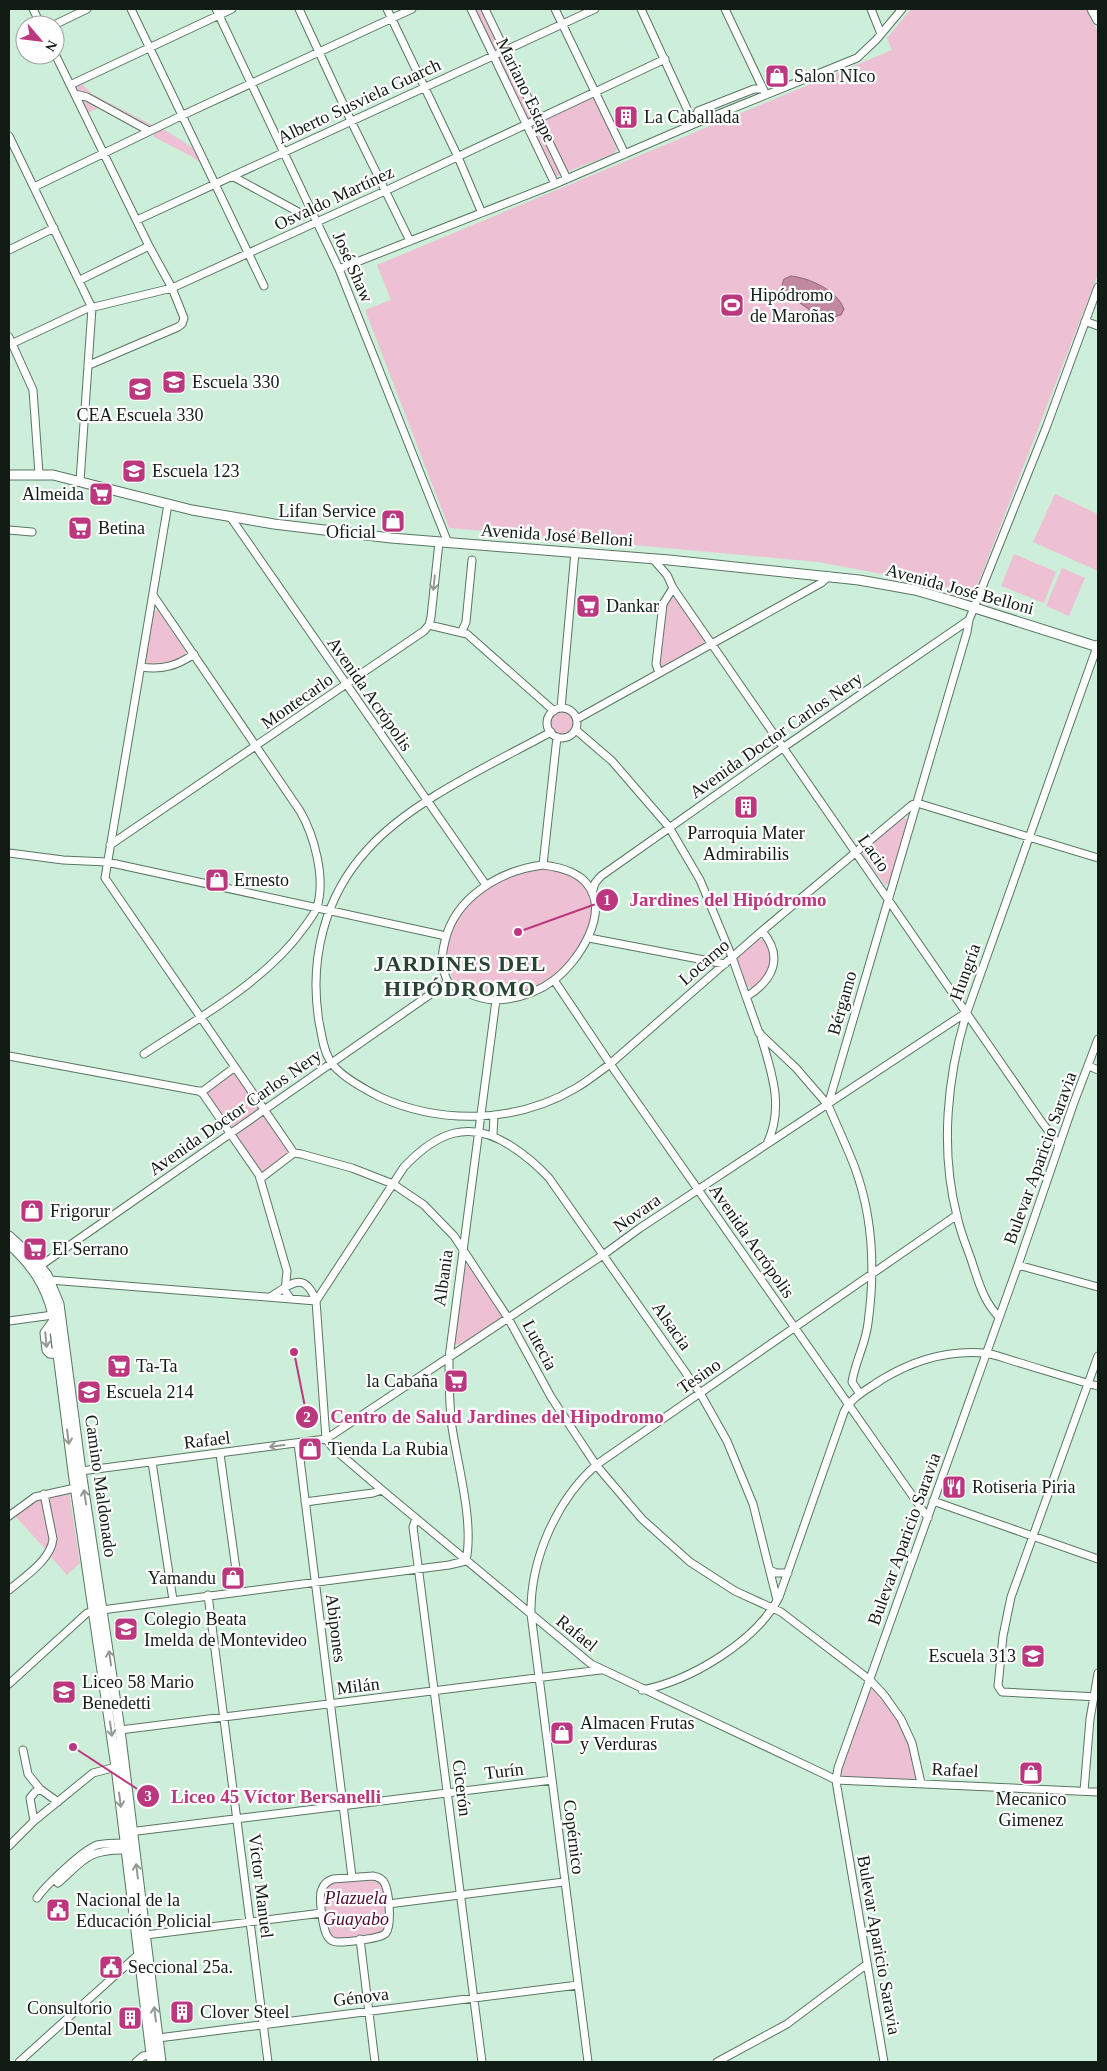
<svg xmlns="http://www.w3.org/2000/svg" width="1107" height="2071" font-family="Georgia,serif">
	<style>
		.green { fill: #eec0d3 }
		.water { fill: #c188a0; stroke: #8c6876 }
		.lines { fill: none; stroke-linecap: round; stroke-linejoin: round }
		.minor-casing { stroke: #597663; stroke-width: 9 }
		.major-casing { stroke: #597663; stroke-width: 11 }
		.minor { stroke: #fff; stroke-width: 7 }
		.major { stroke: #fff; stroke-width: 9 }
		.oneway { stroke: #939995 }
		.labels { text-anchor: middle; stroke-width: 4.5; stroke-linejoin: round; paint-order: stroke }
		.poi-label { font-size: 18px; fill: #101c14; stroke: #fff; text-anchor: start }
		.street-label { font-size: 18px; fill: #101c14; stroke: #fff }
		.park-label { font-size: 18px; font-style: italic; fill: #4d082f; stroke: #fff }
		.district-label { font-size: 22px; font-weight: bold; letter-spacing: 1px; fill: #274331; stroke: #fff }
		.leader { fill: none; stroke: #bc387e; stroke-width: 2 }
		.callout-dot { fill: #bc387e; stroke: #fff; stroke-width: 2 }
		.mark-label { font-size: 15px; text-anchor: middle; font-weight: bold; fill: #fff }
		.callout-label { font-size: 19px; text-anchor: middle; font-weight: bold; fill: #bc387e; stroke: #fff; stroke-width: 4.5; stroke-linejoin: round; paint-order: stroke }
	</style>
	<rect width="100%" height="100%" fill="#cdeed8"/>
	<path class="green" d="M475 9H481L500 47 498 50 494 49Z
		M911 9H1086L1098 32V274L974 594 915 580 818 562 449 528 365 310 391 300 377 265 892 50 887 38Z
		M503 55 533 116 531 119H528L499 58Z
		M81 83 92 94 156 127 144 133 99 108 87 113 75 90Z
		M592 97 595 99 617 149 613 154 569 171 565 168 542 119Z
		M535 123 560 174 559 176H555L532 126Z
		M162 128 196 150 202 161 199 162 191 156 154 137 153 135Z
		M1055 494 1098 514V571L1033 542Z
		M1014 554 1056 572 1044 603 1001 586Z
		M1062 568 1085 578 1069 616 1046 606Z
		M670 598H674L679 602 705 640 704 645 662 667 659 663 667 602Z
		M158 610 186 652C181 664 155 669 145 662L152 612Z
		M551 723a12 12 0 1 1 24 0a12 12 0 1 1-24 0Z
		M903 816 908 821 890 883 885 885 862 853 864 849Z
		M544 868C649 879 564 1014 480 994 436 984 442 944 460 913 466 904 476 895 484 889 501 875 523 871 544 868Z
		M759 939 766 940C774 965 771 973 752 989L745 984 737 960 738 957Z
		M231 1071 235 1072 259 1109 232 1127 228 1125 206 1092Z
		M261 1116 265 1117 289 1152 288 1155 263 1173 260 1171 235 1136Z
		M467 1265 471 1266 502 1314V1317L459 1345 454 1343 464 1267Z
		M69 1492 80 1563 67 1575 50 1556 48 1499 49 1496Z
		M39 1498 43 1499 50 1540 47 1551 14 1515Z
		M874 1689C890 1701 924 1761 915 1780L846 1777 841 1774 840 1771 869 1691Z
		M373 1877C376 1879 378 1879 380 1882 388 1890 387 1919 385 1930 376 1936 350 1940 339 1939 334 1939 331 1936 328 1933 322 1878 318 1884 373 1877Z"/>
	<path class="water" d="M791 276C809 278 837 290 844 309L841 315 827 319 820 317 784 292 782 285 784 279Z"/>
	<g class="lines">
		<g class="minor-casing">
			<path id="minor" d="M33 9 41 25
				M131 9 264 286
				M216 9 339 269 448 543
				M299 9 351 121 410 241
				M387 9 458 157 481 211
				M471 9 555 184
				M485 9 567 179
				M555 9 625 154
				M641 9 694 124
				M725 9 766 95
				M871 9 881 34
				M54 25 87 9
				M55 54 149 246 172 288 184 318 182 324 178 327 89 365
				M70 85 232 9
				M75 94 87 97 149 131
				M694 124 698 111 754 89H763
				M9 136 92 308 80 481
				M232 176 302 214 305 215 311 212
				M34 187 183 115 412 9
				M137 220 595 9
				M9 250 54 228
				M339 269 555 184 694 124 857 58 876 40 902 9
				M80 280 149 246
				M1085 321 1098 326
				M9 337 33 390 39 474
				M9 345 86 309 172 288 385 191 665 59
				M168 504 105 878 294 1153
				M231 518 486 885
				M9 530 32 532
				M653 559 667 575 673 588 1041 1121 1059 1145
				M429 625 467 634 554 711
				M462 631 466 622 472 560
				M141 667C162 670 177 666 194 654
				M659 673 656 664 663 604 673 588
				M561 708 575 552
				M547 723a15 15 0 1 1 30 0a15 15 0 1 1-30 0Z
				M577 719 821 583 829 576
				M576 730 612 761 669 827 700 880 732 957 759 1033 796 1068 828 1105
				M551 732C493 764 410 801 367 850 324 897 309 960 319 1022 322 1035 323 1051 331 1062 339 1075 366 1090 380 1097 442 1125 517 1123 576 1088 588 1081 599 1072 610 1064L762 931 912 805 917 803 1098 858
				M110 845 424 631 429 625 431 617 439 542
				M9 853 63 860 107 862 446 936
				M543 865C559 867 577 871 587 884 611 913 578 962 554 980 538 992 517 999 497 1000 479 1000 463 992 448 982 441 968 441 956 445 941 455 897 501 870 543 865Z
				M543 865 557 737
				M592 893 595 883 601 876 784 747 969 620
				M589 938 725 964
				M554 980 615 1071 928 1518
				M746 997C772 981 785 958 762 931
				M760 1033C771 1071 785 1106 767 1144
				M144 1054C197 1019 266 981 303 929 308 922 314 915 317 907 326 878 314 835 300 811L153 595
				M9 1056 198 1091H203L235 1067
				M1089 1066 1098 1070
				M199 1091 203 1094 259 1175 287 1271 285 1291 290 1298
				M493 1135 494 1115
				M260 1179 294 1153 301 1154 352 1168 393 1184 424 1205 454 1236 508 1318 551 1397 596 1465 642 1519 690 1562 735 1591 781 1612 870 1680 884 1695 901 1719 912 1743 921 1783
				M1018 1265 1098 1287
				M40 1266 448 982
				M50 1280 316 1301
				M270 1297C290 1285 304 1269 316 1301L326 1439
				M316 1301 404 1167C436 1133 469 1118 511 1146 525 1155 538 1166 549 1178L700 1393 727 1441 753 1504 777 1600
				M999 1317C983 1301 978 1280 971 1259 966 1245 960 1231 957 1216 940 1150 947 1076 967 1012L1098 644
				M9 1321 53 1315
				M1098 1356 1011 1597 1003 1636 998 1686 1002 1692 1098 1697
				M860 1394 852 1382C855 1362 866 1343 868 1323 875 1272 873 1217 855 1168 847 1147 837 1126 828 1105L967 632 969 620 1046 428 1098 287
				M326 1439 333 1448 382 1490 591 1664 824 1774 836 1780 1098 1792
				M298 1443 352 1877
				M220 1454 239 1591
				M152 1462 173 1600
				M81 1471 326 1439 603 1255 640 1228 967 1012
				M933 1501 1098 1559
				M305 1502 373 1493 382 1490
				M9 1516 35 1497 75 1488
				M416 1518 413 1527 482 2062
				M770 1570 776 1573H788
				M9 1590C24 1577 51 1560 53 1539L44 1494
				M208 1595 268 2062
				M9 1684 87 1613 94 1611 449 1565 466 1561C474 1522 458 1467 452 1427 449 1404 449 1381 449 1358L496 1000
				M642 1690C690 1681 757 1641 779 1597L844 1412C851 1397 868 1389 881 1380 912 1361 947 1350 984 1353 995 1354 1006 1359 1017 1362 1044 1370 1071 1379 1098 1386
				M120 1730 600 1670
				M23 1750 28 1774 40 1789 58 1802
				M1084 1791 1090 1719 1098 1673
				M34 1821 30 1798 35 1792 40 1789
				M129 1832 552 1780
				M9 1846 34 1821 93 1773 116 1767
				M373 1876C379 1877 383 1879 385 1884 389 1893 392 1925 386 1933 381 1939 346 1942 338 1942 334 1942 330 1940 328 1937 323 1931 318 1896 322 1889 324 1883 328 1881 333 1879Z
				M55 1880 58 1883C84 1860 88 1849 126 1850
				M37 1898C46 1885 83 1850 97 1845 106 1843 116 1843 125 1843
				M388 1904 564 1882
				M146 1935 322 1913
				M360 1939 375 2062
				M153 2036 158 2038 578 1985
				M19 2062 131 1961 138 1955H142
				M136 2062 143 2056 151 2055
				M588 2062 531 1614C530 1560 556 1501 596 1465L957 1215
				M717 2062 787 2024 867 1964
				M884 2062 837 1787 836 1780 838 1768 1018 1265 1073 1105 1098 1039"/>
		</g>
		<g class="major-casing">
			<path id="major" d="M1092 9 1098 20
				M9 475H53L192 510 274 524 391 538 669 560 859 580 915 590 953 601 1098 647
				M9 1236 33 1258 47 1275 59 1304 81 1471 120 1730 161 2062
				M9 1244C32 1265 46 1285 53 1315L73 1472 116 1767 152 2062
				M53 1322 45 1333 47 1350 50 1353 64 1354"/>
		</g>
		<use href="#minor" class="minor"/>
		<use href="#major" class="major"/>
	</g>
	<defs><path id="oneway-shaft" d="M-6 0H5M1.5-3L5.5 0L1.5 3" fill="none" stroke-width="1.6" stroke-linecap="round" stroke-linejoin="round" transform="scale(1.25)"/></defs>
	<g class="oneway">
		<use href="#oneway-shaft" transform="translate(434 583) rotate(96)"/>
		<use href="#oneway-shaft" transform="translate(46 1340) rotate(84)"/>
		<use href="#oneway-shaft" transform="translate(68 1437) rotate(83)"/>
		<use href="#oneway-shaft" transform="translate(277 1446) rotate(173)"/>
		<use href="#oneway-shaft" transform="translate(85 1497) rotate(-99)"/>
		<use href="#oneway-shaft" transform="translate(110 1658) rotate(-98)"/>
		<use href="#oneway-shaft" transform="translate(111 1729) rotate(82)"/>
		<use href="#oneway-shaft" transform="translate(120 1800) rotate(83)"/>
		<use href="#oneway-shaft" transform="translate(137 1871) rotate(-97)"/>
		<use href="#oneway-shaft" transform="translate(155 2014) rotate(-97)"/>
	</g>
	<defs>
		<g id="shop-square" transform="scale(1.25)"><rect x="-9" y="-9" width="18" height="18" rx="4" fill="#bc387e" stroke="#fff"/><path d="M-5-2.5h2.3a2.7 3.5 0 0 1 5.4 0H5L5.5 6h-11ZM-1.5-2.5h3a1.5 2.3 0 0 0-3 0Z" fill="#fff"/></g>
		<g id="building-square" transform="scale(1.25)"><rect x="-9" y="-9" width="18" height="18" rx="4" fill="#bc387e" stroke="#fff"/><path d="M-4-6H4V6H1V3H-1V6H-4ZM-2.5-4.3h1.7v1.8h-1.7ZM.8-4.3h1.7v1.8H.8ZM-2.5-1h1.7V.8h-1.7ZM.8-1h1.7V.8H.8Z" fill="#fff"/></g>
		<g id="stadium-square" transform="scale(1.25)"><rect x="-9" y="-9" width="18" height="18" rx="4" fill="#bc387e" stroke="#fff"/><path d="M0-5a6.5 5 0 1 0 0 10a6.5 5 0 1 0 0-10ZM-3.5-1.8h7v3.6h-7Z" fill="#fff"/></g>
		<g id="school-square" transform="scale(1.25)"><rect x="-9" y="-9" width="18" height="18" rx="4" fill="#bc387e" stroke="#fff"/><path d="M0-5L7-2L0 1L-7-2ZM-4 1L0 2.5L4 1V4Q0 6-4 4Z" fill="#fff"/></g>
		<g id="supermarket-square" transform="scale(1.25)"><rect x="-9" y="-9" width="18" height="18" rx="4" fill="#bc387e" stroke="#fff"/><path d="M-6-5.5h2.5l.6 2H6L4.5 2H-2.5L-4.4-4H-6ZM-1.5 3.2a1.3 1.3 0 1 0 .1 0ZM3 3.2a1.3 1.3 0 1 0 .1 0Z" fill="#fff"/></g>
		<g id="restaurant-square" transform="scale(1.25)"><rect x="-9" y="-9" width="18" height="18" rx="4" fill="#bc387e" stroke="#fff"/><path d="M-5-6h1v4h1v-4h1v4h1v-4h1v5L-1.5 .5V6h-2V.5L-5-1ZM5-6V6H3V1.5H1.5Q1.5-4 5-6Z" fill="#fff"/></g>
		<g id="civic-square" transform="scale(1.25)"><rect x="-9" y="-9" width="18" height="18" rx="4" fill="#bc387e" stroke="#fff"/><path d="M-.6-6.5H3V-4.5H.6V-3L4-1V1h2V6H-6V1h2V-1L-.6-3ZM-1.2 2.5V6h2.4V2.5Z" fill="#fff"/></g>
	</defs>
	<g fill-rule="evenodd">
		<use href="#shop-square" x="777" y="76"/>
		<use href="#building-square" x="626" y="117"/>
		<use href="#stadium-square" x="732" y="305"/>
		<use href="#school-square" x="174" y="382"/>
		<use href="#school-square" x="140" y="389"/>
		<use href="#school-square" x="134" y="471"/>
		<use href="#supermarket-square" x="101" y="494"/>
		<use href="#shop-square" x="393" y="521"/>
		<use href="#supermarket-square" x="80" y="528"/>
		<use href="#supermarket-square" x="588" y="606"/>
		<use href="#building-square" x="746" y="807"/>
		<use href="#shop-square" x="217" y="880"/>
		<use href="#shop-square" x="32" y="1211"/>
		<use href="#supermarket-square" x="35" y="1249"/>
		<use href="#supermarket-square" x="119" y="1366"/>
		<use href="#supermarket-square" x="456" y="1381"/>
		<use href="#school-square" x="89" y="1392"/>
		<use href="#shop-square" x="310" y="1449"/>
		<use href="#restaurant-square" x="954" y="1487"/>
		<use href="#shop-square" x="233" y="1578"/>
		<use href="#school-square" x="126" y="1629"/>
		<use href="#school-square" x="1033" y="1656"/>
		<use href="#school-square" x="64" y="1692"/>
		<use href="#shop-square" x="562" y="1733"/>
		<use href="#shop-square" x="1031" y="1773"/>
		<use href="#civic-square" x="58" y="1910"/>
		<use href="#civic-square" x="111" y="1967"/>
		<use href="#building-square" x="182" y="2012"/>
		<use href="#building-square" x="130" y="2018"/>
	</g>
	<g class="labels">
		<g class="poi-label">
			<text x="794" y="82">Salon NIco</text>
			<text x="644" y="123">La Caballada</text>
			<text x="750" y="301">Hipódromo<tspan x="750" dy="21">de Maroñas</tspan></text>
			<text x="192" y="388">Escuela 330</text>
			<text x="140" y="421" text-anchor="middle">CEA Escuela 330</text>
			<text x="152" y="477">Escuela 123</text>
			<text x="84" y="500" text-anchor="end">Almeida</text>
			<text x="376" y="517" text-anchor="end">Lifan Service<tspan x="376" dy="21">Oficial</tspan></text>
			<text x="98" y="534">Betina</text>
			<text x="606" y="612">Dankar</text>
			<text x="746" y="839" text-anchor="middle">Parroquia Mater<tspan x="746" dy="21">Admirabilis</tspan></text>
			<text x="234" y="886">Ernesto</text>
			<text x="50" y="1217">Frigorur</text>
			<text x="52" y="1255">El Serrano</text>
			<text x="136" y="1372">Ta-Ta</text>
			<text x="438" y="1387" text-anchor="end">la Cabaña</text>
			<text x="106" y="1398">Escuela 214</text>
			<text x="328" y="1455">Tienda La Rubia</text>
			<text x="972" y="1493">Rotiseria Piria</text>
			<text x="216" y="1584" text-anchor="end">Yamandu</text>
			<text x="144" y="1625">Colegio Beata<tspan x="144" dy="21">Imelda de Montevideo</tspan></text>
			<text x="1016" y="1662" text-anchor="end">Escuela 313</text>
			<text x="82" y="1688">Liceo 58 Mario<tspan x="82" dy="21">Benedetti</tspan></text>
			<text x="580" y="1729">Almacen Frutas<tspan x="580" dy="21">y Verduras</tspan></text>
			<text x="1031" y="1805" text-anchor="middle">Mecanico<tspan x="1031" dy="21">Gimenez</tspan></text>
			<text x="76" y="1906">Nacional de la<tspan x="76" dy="21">Educación Policial</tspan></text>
			<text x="128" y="1973">Seccional 25a.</text>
			<text x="112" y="2014" text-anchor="end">Consultorio<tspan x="112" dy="21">Dental</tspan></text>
			<text x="200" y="2018">Clover Steel</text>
		</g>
		<g class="street-label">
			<text transform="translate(526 90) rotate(64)" y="6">Mariano Estape</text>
			<text transform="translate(359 101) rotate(-25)" y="6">Alberto Susviela Guarch</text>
			<text transform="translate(334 198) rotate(-25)" y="6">Osvaldo Martínez</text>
			<text transform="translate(353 267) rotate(66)" y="6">José Shaw</text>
			<text transform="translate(557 535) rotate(4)" y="6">Avenida José Belloni</text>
			<text transform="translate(960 589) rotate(15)" y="6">Avenida José Belloni</text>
			<text transform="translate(370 694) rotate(55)" y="6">Avenida Acrópolis</text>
			<text transform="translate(297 701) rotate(-35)" y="6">Montecarlo</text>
			<text transform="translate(776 735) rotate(-35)" y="6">Avenida Doctor Carlos Nery</text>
			<text transform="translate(874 853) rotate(55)" y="6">Lacio</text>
			<text transform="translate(704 962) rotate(-41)" y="6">Locarno</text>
			<text transform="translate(965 972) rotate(-70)" y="6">Hungría</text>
			<text transform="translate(842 1003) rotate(-74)" y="6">Bérgamo</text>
			<text transform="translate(235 1112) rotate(-35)" y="6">Avenida Doctor Carlos Nery</text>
			<text transform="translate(1040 1158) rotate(-70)" y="6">Bulevar Aparicio Saravia</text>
			<text transform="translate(637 1213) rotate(-35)" y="6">Novara</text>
			<text transform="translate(752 1241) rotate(55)" y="6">Avenida Acrópolis</text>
			<text transform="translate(443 1278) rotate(-82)" y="6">Albania</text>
			<text transform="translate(672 1326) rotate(55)" y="6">Alsacia</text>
			<text transform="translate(540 1345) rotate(62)" y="6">Lutecia</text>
			<text transform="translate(699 1376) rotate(-35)" y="6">Tesino</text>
			<text transform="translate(207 1440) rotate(-7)" y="6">Rafael</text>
			<text transform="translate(101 1486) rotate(82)" y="6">Camino Maldonado</text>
			<text transform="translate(904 1539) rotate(-70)" y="6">Bulevar Aparicio Saravia</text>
			<text transform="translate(336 1628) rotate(83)" y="6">Abipones</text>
			<text transform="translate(577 1633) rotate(39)" y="6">Rafael</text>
			<text transform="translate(358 1686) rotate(-7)" y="6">Milán</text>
			<text transform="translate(955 1770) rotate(3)" y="6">Rafael</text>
			<text transform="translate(504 1771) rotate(-7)" y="6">Turín</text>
			<text transform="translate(462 1788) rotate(83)" y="6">Cicerón</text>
			<text transform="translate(574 1837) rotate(83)" y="6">Copérnico</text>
			<text transform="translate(261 1886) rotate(83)" y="6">Víctor Manuel</text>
			<text transform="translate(879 1945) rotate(80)" y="6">Bulevar Aparicio Saravia</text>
			<text transform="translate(361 1997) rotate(-7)" y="6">Génova</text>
		</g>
		<g class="park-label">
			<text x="356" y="1904">Plazuela<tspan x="356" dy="21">Guayabo</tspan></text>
		</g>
		<g class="district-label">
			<text x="460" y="971">JARDINES DEL<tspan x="460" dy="25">HIPÓDROMO</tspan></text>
		</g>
	</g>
	<path class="leader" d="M518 932L607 900M294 1352L307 1417M73 1747L148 1796"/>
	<g class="callout-dot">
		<circle cx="518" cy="932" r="5"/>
		<circle cx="294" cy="1352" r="5"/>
		<circle cx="73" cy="1747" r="5"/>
		<circle cx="607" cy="900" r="12"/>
		<circle cx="307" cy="1417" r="12"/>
		<circle cx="148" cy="1796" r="12"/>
	</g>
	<g class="mark-label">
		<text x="607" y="905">1</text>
		<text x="307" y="1422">2</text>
		<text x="148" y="1801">3</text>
	</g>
	<g class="callout-label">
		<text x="728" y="906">Jardines del Hipódromo</text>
		<text x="497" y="1423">Centro de Salud Jardines del Hipodromo</text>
		<text x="276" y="1803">Liceo 45 Víctor Bersanelli</text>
	</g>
	<rect width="1107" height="2071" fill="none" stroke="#101c14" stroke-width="20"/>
	<g transform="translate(40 40) rotate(118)"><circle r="24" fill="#ffffff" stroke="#9fa4a1"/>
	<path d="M0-4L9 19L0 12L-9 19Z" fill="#bc387e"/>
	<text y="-8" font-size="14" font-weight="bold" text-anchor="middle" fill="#101c14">N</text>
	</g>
</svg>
